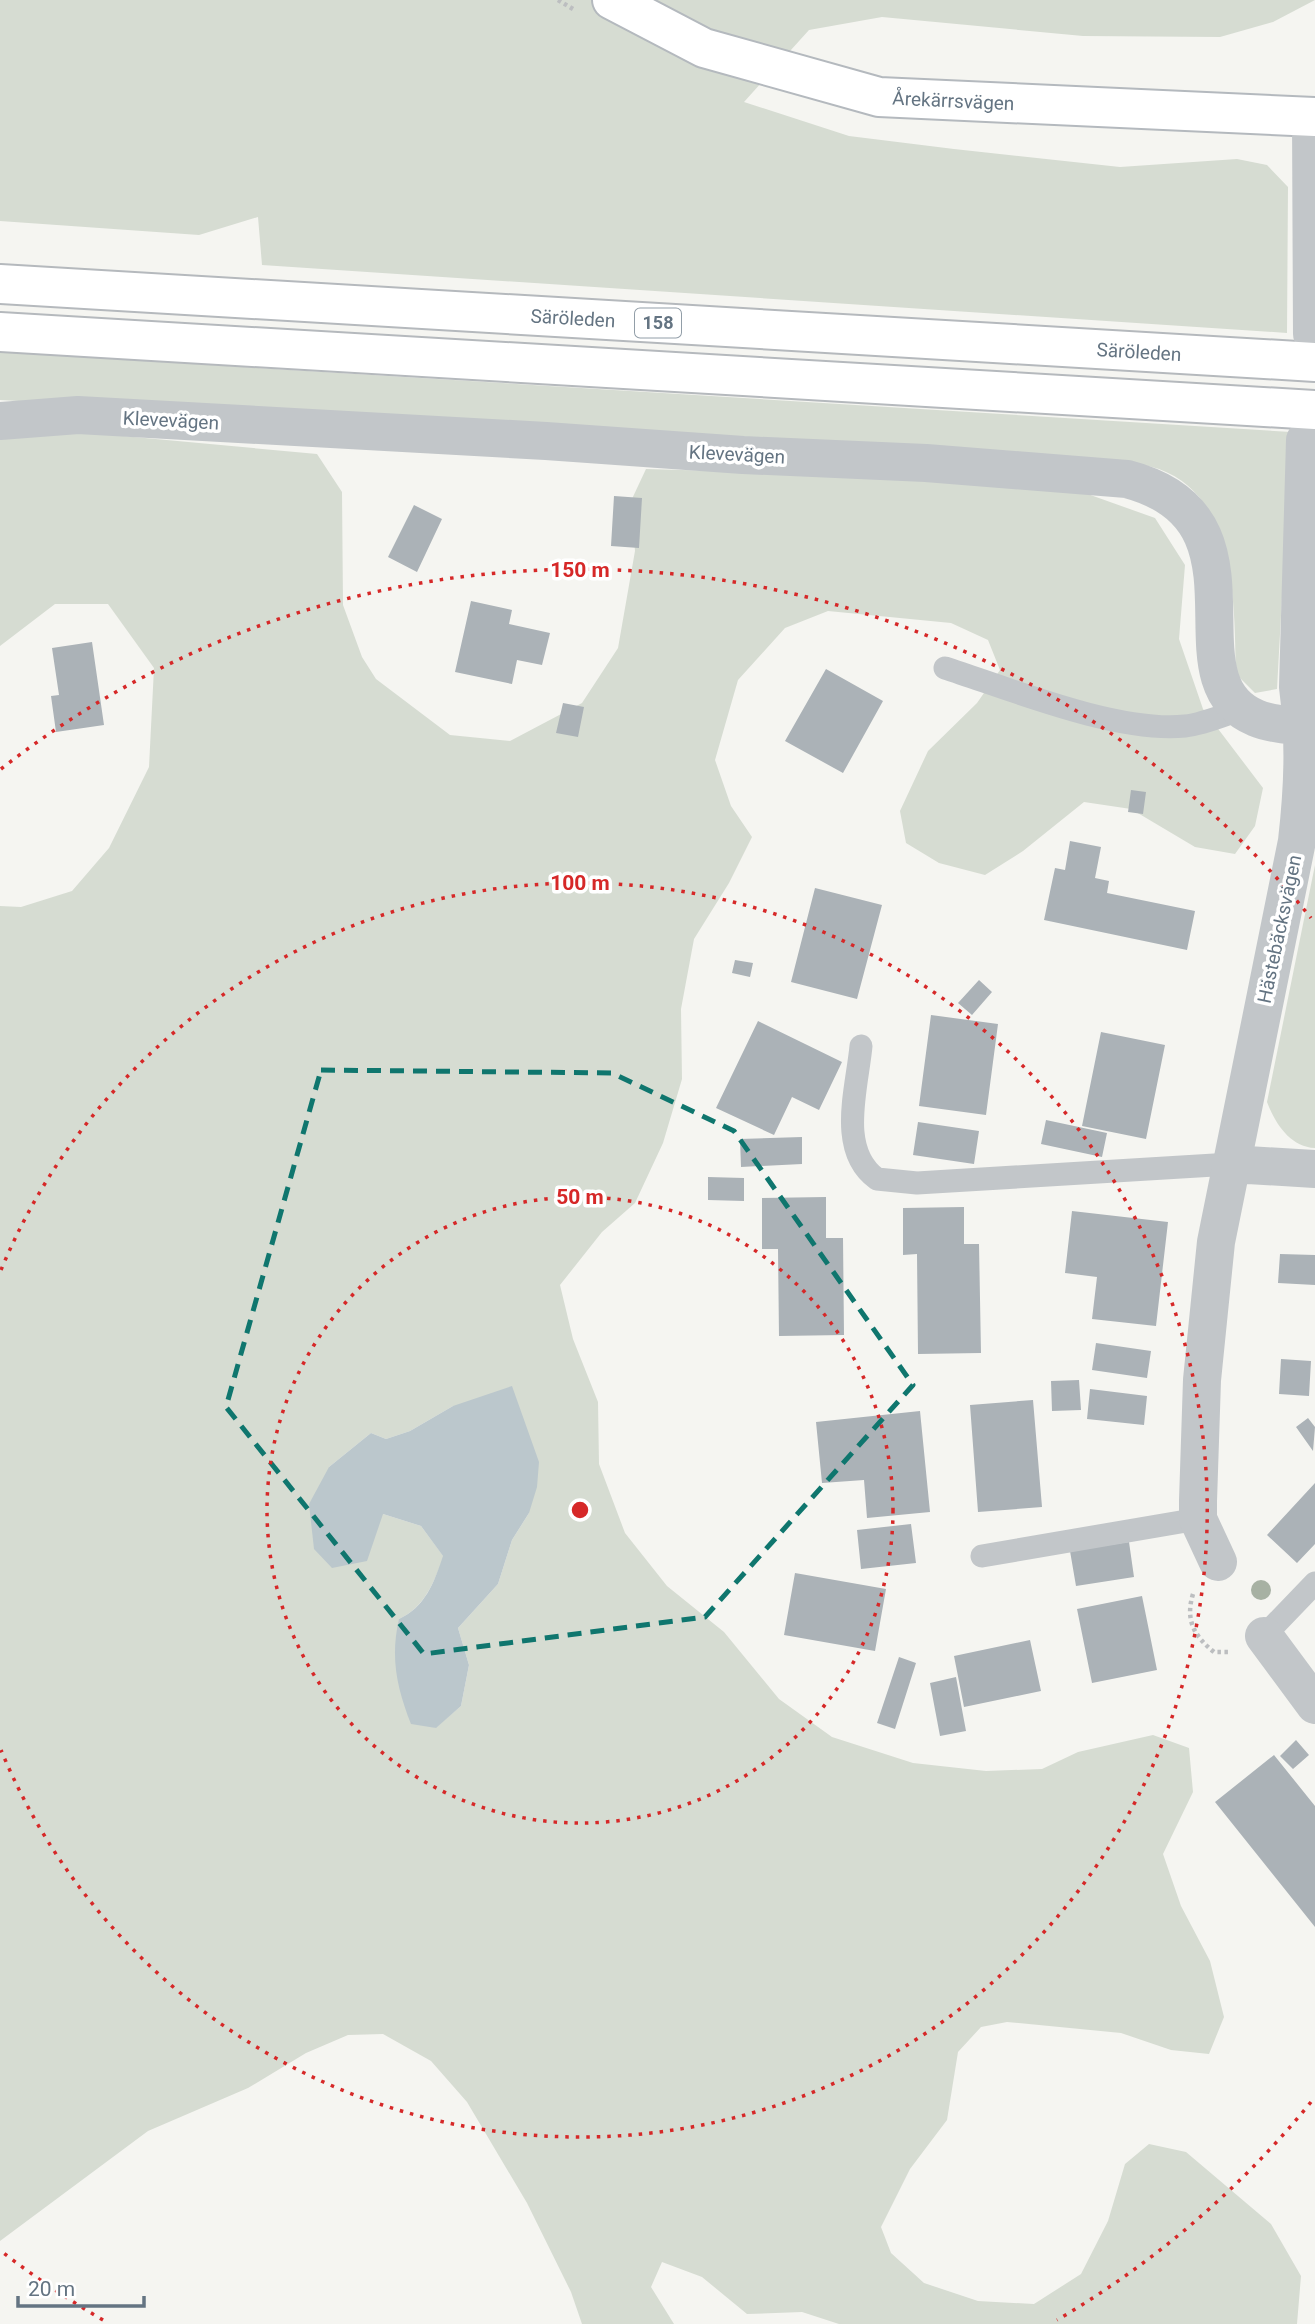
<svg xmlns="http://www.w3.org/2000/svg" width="1315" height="2324" font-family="Roboto,sans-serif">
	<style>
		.green { fill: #d6dcd2; fill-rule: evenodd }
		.water { fill: #bbc7cc }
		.building { fill: #abb2b7 }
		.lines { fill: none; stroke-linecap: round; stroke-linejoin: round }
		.secondary-casing { stroke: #b4b9be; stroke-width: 42 }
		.primary-casing { stroke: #b5b9bd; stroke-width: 42 }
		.path { stroke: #bcbec0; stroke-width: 4.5; stroke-dasharray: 3.5 3.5; stroke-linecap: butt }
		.lane { stroke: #c2c6c9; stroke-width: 23 }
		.street { stroke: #c2c6c9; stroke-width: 38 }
		.secondary { stroke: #fff; stroke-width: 38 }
		.primary { stroke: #fff; stroke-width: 38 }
		.tree { fill: #a7b1a3 }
		.marked { fill: none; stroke: #0f766e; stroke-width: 5; stroke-dasharray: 14 9; stroke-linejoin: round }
		.ring { fill: none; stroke: #d62828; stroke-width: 3.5; stroke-dasharray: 3.5 7 }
		.labels { text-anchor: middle; stroke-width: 7; stroke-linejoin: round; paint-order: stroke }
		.shield { fill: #fff; stroke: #929ea8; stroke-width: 2 }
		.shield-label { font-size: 18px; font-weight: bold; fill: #647482 }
		.street-label { font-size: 19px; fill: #647482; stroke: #fff }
		.centre { fill: #d62828; stroke: #fff; stroke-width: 3.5 }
		.ring-label { font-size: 21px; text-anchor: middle; font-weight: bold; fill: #d62828; stroke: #fff; stroke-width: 7; stroke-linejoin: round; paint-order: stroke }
	</style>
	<rect width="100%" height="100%" fill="#f5f5f1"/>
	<path class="green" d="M0 0H1315L1273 22 1220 37 1083 36 882 17 809 30 744 102 849 136 954 149 1120 167 1237 159 1267 165 1288 187 1287 333 262 265 258 217 199 235 0 221Z
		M0 352 1291 432 1277 689 1255 693 1236 674C1234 605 1238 498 1159 469 1141 463 1118 462 1100 459L0 400Z
		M0 420 123 436 317 454 342 492 343 605 362 657 376 679 450 735 510 741 582 703 618 648 635 551 631 501 646 469 969 478 1082 492 1155 518 1185 565 1179 639 1203 709 1263 788 1255 826 1235 854 1195 847 1131 809 1084 802 1023 851 985 875 939 863 906 843 900 811 928 751 977 703 1000 670 988 640 951 623 828 611 785 628 738 680 715 760 731 806 752 837 729 883 694 939 681 1009 682 1079 663 1143 635 1203 602 1232 560 1285 573 1339 598 1402 599 1464 625 1533 667 1586 724 1632 779 1699 832 1737 913 1763 986 1771 1042 1769 1078 1752 1153 1735 1189 1748 1193 1792 1163 1854 1181 1906 1210 1961 1224 2017 1209 2054 1171 2050 1121 2033 1007 2022 981 2027 958 2052 947 2120 910 2169 881 2227 891 2253 924 2283 978 2301 1034 2304 1081 2274 1108 2221 1125 2164 1149 2144 1186 2152 1271 2224 1301 2276 1297 2324H839L802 2312 747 2314 702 2277 662 2262 651 2287 674 2324H582L571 2292 527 2203 467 2102 431 2061 383 2034 348 2035 306 2053 248 2088 148 2131 0 2241V906L21 907 72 891 109 848 149 767 154 668 108 604H55L0 646ZM453 1406 529 1513 512 1540 498 1584 458 1628 469 1665 461 1706 435 1728 399 1619C425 1607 433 1583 444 1557L421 1526 383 1514 329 1467 371 1433 386 1439 410 1431Z
		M1315 865V1148C1290 1147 1275 1123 1267 1102Z"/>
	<path class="water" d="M512 1386 539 1462 537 1487 529 1513 512 1540 498 1584 458 1628 469 1665 461 1706 436 1728 411 1724C397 1688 390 1658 399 1619 425 1607 434 1583 443 1556L421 1526 383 1514 367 1561 332 1568 314 1549 309 1504 329 1467 371 1433 386 1439 410 1431 453 1406Z"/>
	<path class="building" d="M614 496 642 498 639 548 611 546Z
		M414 505 442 519 417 572 388 557Z
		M471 601 512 610 509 624 550 633 542 665 517 660 512 684 455 672Z
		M92 642 104 725 56 732 51 696 59 695 52 648Z
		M826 669 883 701 843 773 785 741Z
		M563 703 584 707 578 737 556 733Z
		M1131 790 1146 792 1143 814 1128 812Z
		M1070 841 1101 847 1095 878 1109 881 1107 893 1195 911 1187 950 1044 920 1055 868 1065 870Z
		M815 888 882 905 857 999 791 982Z
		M735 960 753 963 750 977 732 973Z
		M979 980 992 992 972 1015 958 1003Z
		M931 1015 998 1024 986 1115 919 1106Z
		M758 1021 842 1062 819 1110 792 1097 774 1135 716 1108Z
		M1101 1032 1165 1045 1146 1139 1082 1126Z
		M1046 1120 1107 1133 1102 1157 1041 1144Z
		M918 1122 979 1131 974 1164 913 1155Z
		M802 1137V1164L741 1167 740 1139Z
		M708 1177 744 1178V1201L708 1200Z
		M826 1197V1238H843L844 1335 779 1336 778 1249H762V1198Z
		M964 1207V1244H979L981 1353 918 1354 917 1254 903 1255V1208Z
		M1072 1211 1168 1222 1156 1326 1092 1319 1097 1277 1065 1273Z
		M1280 1254 1315 1255V1285L1278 1283Z
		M1096 1343 1151 1351 1147 1378 1092 1370Z
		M1281 1359 1311 1361 1309 1396 1279 1394Z
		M1079 1380 1081 1410 1052 1411 1051 1381Z
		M1090 1389 1147 1396 1144 1425 1087 1419Z
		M1033 1400 1042 1507 978 1512 970 1405Z
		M920 1411 930 1512 867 1518 864 1480 822 1483 816 1422Z
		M1308 1418 1315 1427 1313 1451 1296 1427Z
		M1315 1483V1544L1297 1563 1267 1535Z
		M911 1524 916 1563 861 1569 857 1530Z
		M1129 1542 1134 1577 1076 1586 1070 1551Z
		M795 1573 886 1589 875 1651 784 1635Z
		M1142 1596 1157 1670 1092 1683 1077 1609Z
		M1030 1640 1041 1691 964 1707 954 1656Z
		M899 1657 916 1663 895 1729 877 1723Z
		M956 1677 966 1731 940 1736 930 1683Z
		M1296 1740 1309 1755 1293 1769 1280 1756Z
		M1274 1755 1315 1806V1927L1215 1802Z"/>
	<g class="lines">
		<g class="secondary-casing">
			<g id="secondary">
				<path id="s1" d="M612 0 704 48 879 97 1315 117"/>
			</g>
		</g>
		<g class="primary-casing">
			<g id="primary">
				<path id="s2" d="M0 284 1315 362"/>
				<path d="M0 332 1315 410"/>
			</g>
		</g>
		<path class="path" d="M558 0 573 9
			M1193 1594C1185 1620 1194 1636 1214 1652H1228"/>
		<path class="lane" d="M945 668C1010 689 1118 733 1185 726 1204 724 1224 715 1242 709
			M861 1046C857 1089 837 1150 877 1179L917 1183 1231 1164
			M982 1556 1198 1519
			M1264 1636 1315 1583"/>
		<path class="street" d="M1311 117 1312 334
			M0 421 78 415 546 441 743 455 926 463 1127 479C1280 519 1163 680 1256 718 1270 724 1288 725 1303 727
			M1231 1164 1315 1169
			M1218 1562 1198 1519V1501L1202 1380 1216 1242 1297 841C1303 788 1305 740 1298 687L1305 440
			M1264 1636 1315 1705"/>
		<use href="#secondary" class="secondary"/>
		<use href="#primary" class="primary"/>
	</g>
	<circle class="tree" cx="1261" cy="1590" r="10"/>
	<path class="marked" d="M321 1070 612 1073 734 1131 913 1385 705 1617 424 1654 226 1407Z"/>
	<g class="ring">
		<circle cx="580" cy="1510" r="313"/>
		<path d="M1 1270A627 627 0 1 1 1 1750"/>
		<path d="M1311 2102A940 940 0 0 1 1057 2320M103 2320A940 940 0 0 1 1 2251M1 769A940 940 0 0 1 1311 918"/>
	</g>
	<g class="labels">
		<rect class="shield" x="635" y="308.5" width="46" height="29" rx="5"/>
		<g class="shield-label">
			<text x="658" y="329">158</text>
		</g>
		<g class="street-label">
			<text dy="7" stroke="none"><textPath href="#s1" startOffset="360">Årekärrsvägen</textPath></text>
			<text dy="7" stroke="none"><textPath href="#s2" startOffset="574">Säröleden</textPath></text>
			<text dy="7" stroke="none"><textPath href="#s2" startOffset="1141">Säröleden</textPath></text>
			<text transform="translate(171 420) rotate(3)" y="7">Klevevägen</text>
			<text transform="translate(737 454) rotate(3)" y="7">Klevevägen</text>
			<text transform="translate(1279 929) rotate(-78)" y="7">Hästebäcksvägen</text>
		</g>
	</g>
	<circle cx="580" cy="1510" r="10" class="centre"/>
	<g class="ring-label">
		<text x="580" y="577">150 m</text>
		<text x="580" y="890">100 m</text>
		<text x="580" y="1204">50 m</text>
	</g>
	<path d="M18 2296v10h126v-10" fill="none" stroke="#647482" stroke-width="3.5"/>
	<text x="28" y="2296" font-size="21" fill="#647482" stroke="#ffffff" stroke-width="5" paint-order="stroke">20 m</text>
</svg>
